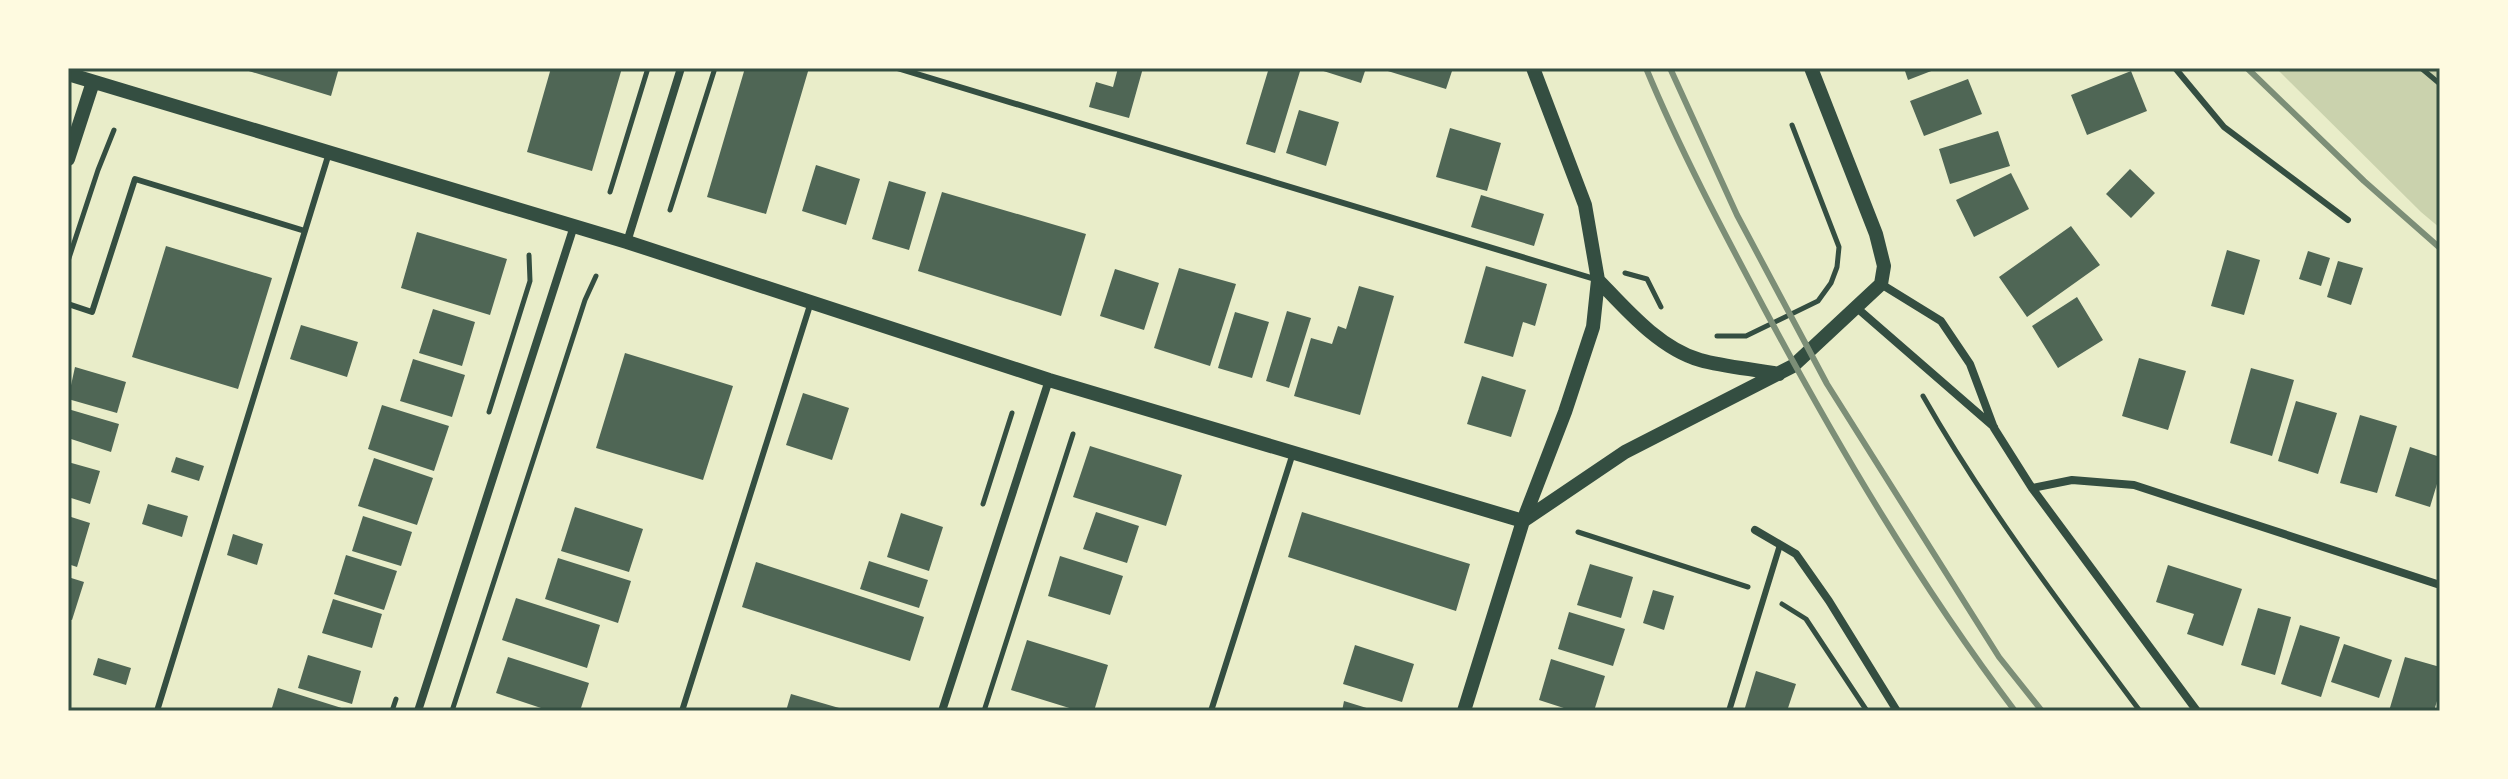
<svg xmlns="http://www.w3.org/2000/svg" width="2508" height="779" font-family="'Golos Text',sans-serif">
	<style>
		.green { fill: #cad2ad }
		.building { fill: #4f6655 }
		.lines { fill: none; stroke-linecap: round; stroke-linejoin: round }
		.path { stroke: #344e41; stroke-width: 5 }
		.service { stroke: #344e41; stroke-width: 6 }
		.minor { stroke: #344e41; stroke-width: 8 }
		.tertiary { stroke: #344e41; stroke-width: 14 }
		.rail { stroke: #7c8e77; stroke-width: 6 }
		.neatline { fill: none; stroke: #344e41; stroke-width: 3 }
	</style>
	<rect width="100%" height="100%" fill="#e9edc9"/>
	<path class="green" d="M2276 68H2440V228L2421 212Z"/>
	<path class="building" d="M239 68H339L331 96Z
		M551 68H622L592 171 527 152Z
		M745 68H809L766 214 707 197Z
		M1118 68H1143L1129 118 1089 107 1096 82 1113 87Z
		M1259 68H1301L1275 153 1246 144 1268 71Z
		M1314 68H1366L1361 83Z
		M1378 68H1453L1446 89Z
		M1904 68H1939L1908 80Z
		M2131 71 2147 111 2087 135 2071 95Z
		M1968 79 1982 114 1924 136 1910 101Z
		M1299 110 1339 122 1326 166 1286 153Z
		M1450 128 1501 143 1487 191 1436 177Z
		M1998 131 2010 166 1950 184 1939 149Z
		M816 165 860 179 846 225 802 211Z
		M2130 169 2155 193 2131 218 2106 194Z
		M2011 173 2029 209 1974 237 1956 200Z
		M889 181 926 192 909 250 872 239Z
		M942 192 1086 234 1061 316 918 271Z
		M1481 195 1544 214 1534 246 1471 227Z
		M2071 226 2100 265 2027 317 1999 277Z
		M417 232 507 259 490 315 401 288Z
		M166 246 272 278 238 389 132 357Z
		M2227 250 2260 260 2244 315 2211 306Z
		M2308 251 2330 258 2321 286 2299 279Z
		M2338 261 2363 268 2351 305 2327 297Z
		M1486 266 1547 284 1535 326 1523 322 1513 357 1464 343Z
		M1179 268 1236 284 1210 366 1154 348Z
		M1115 269 1159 283 1144 330 1100 316Z
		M1359 286 1394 296 1360 415 1294 396 1311 338 1332 344 1338 326 1346 329Z
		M2077 297 2103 340 2058 368 2032 326Z
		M433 309 475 322 462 366 419 353Z
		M1287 311 1311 318 1289 388 1266 381Z
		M1235 312 1269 322 1252 378 1218 368Z
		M301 325 358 342 347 377 290 359Z
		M625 353 733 386 703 480 596 448Z
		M2139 358 2186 371 2168 430 2122 416Z
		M413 359 465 375 452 417 400 401Z
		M75 367 126 382 117 413 68 399Z
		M2251 368 2294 380 2272 456 2230 443Z
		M1482 376 1526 390 1511 437 1467 424Z
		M803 393 849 408 832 460 786 445Z
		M2296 401 2337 413 2318 474 2278 461Z
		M382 405 449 426 434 471 368 449Z
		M68 409 119 424 111 452 68 438Z
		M2360 415 2397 426 2377 493 2340 483Z
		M1090 446 1182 475 1166 526 1073 497Z
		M2410 447 2440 457V474L2430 507 2395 496Z
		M176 457 204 466 199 481 171 472Z
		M374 458 433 478 417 525 358 506Z
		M68 462 100 471 90 504 68 497Z
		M148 504 188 516 182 537 142 524Z
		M575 507 643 529 629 572 561 551Z
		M1096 512 1139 526 1127 563 1083 549Z
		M1302 512 1470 564 1456 611 1288 557Z
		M901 513 943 527 929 571 887 557Z
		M68 516 90 523 77 567 68 564Z
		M363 516 412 532 401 566 352 551Z
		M233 534 263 544 257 565 227 555Z
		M346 555 397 571 384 610 334 594Z
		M1060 556 1123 576 1110 615 1048 596Z
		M558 558 631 581 618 623 545 599Z
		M869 561 928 580 919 608 860 589Z
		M756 562 924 617 910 661 742 607Z
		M1590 564 1633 577 1621 618 1577 605Z
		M2168 565 2242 589 2223 646 2187 634 2194 614 2156 602Z
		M68 577 84 582 72 620 68 619Z
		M1653 590 1674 596 1664 630 1643 623Z
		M516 598 600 625 587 668 502 640Z
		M333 599 382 614 372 648 322 633Z
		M2258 608 2291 617 2275 675 2241 665Z
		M1569 612 1625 629 1613 666 1558 649Z
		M2300 625 2340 637 2321 697 2281 684Z
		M1027 640 1108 665 1094 711H1079L1011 690Z
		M2344 644 2392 660 2379 698 2331 682Z
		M1355 645 1414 664 1402 702 1343 684Z
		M308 655 361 671 352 704 298 688Z
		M508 657 589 683 580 711H550L496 693Z
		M2405 657 2440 667V691L2434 711H2389Z
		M98 658 131 668 126 685 93 675Z
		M1551 659 1605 676 1594 711H1573L1539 700Z
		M1756 671 1796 684 1787 711H1744Z
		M278 688 348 710V711H271Z
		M791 694 846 710V711H786Z
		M1344 701 1373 710V711H1342Z"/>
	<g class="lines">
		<path class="path" d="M2421 68 2440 84
			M610 192 648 68
			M670 210 715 68
			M68 261 98 170 114 130
			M1625 273 1647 279 1661 307
			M1717 336H1746L1818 301 1831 283 1837 267 1839 247 1792 125
			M1923 396C1986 507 2064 609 2140 711
			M489 412 530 281 529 255
			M983 504 1012 413
			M1578 532 1748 587
			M1782 604 1806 619 1867 711
			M392 711 396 699
			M452 711 585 300 596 276
			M984 711 1073 434"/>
		<path class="service" d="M897 68 1598 280
			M2175 68 2224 127 2348 220
			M68 304 92 312 135 179 305 231
			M157 711 329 153
			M682 711 811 302
			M1211 711 1293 453
			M1729 711 1780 545"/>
		<path class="minor" d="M627 242 681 68
			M1881 284 1941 321 1970 364 1994 428 2032 488 2197 711
			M1857 308 1994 427
			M2032 488 2072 480 2134 485 2440 585
			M1755 530 1796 554 1829 601 1897 711
			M418 711 574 226
			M942 711 1049 380"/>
		<path class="tertiary" d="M68 74 627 242 1049 380 1523 521 1625 452 1793 366 1881 284 1884 266 1876 234 1811 68
			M68 159 93 82
			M1598 280C1626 309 1659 348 1700 360 1725 367 1753 369 1779 374
			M1464 711 1523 521 1565 412 1593 327 1598 280 1585 205 1533 68"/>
		<path class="rail" d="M1646 68C1680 150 1722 229 1764 308 1839 448 1919 584 2015 711
			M1670 68 1737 215 1827 384 1999 657 2042 711
			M2247 68 2364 181 2440 248"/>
	</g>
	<rect width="2508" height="779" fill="none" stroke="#fefae0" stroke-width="140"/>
	<rect x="70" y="70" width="2368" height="639" class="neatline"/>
</svg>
